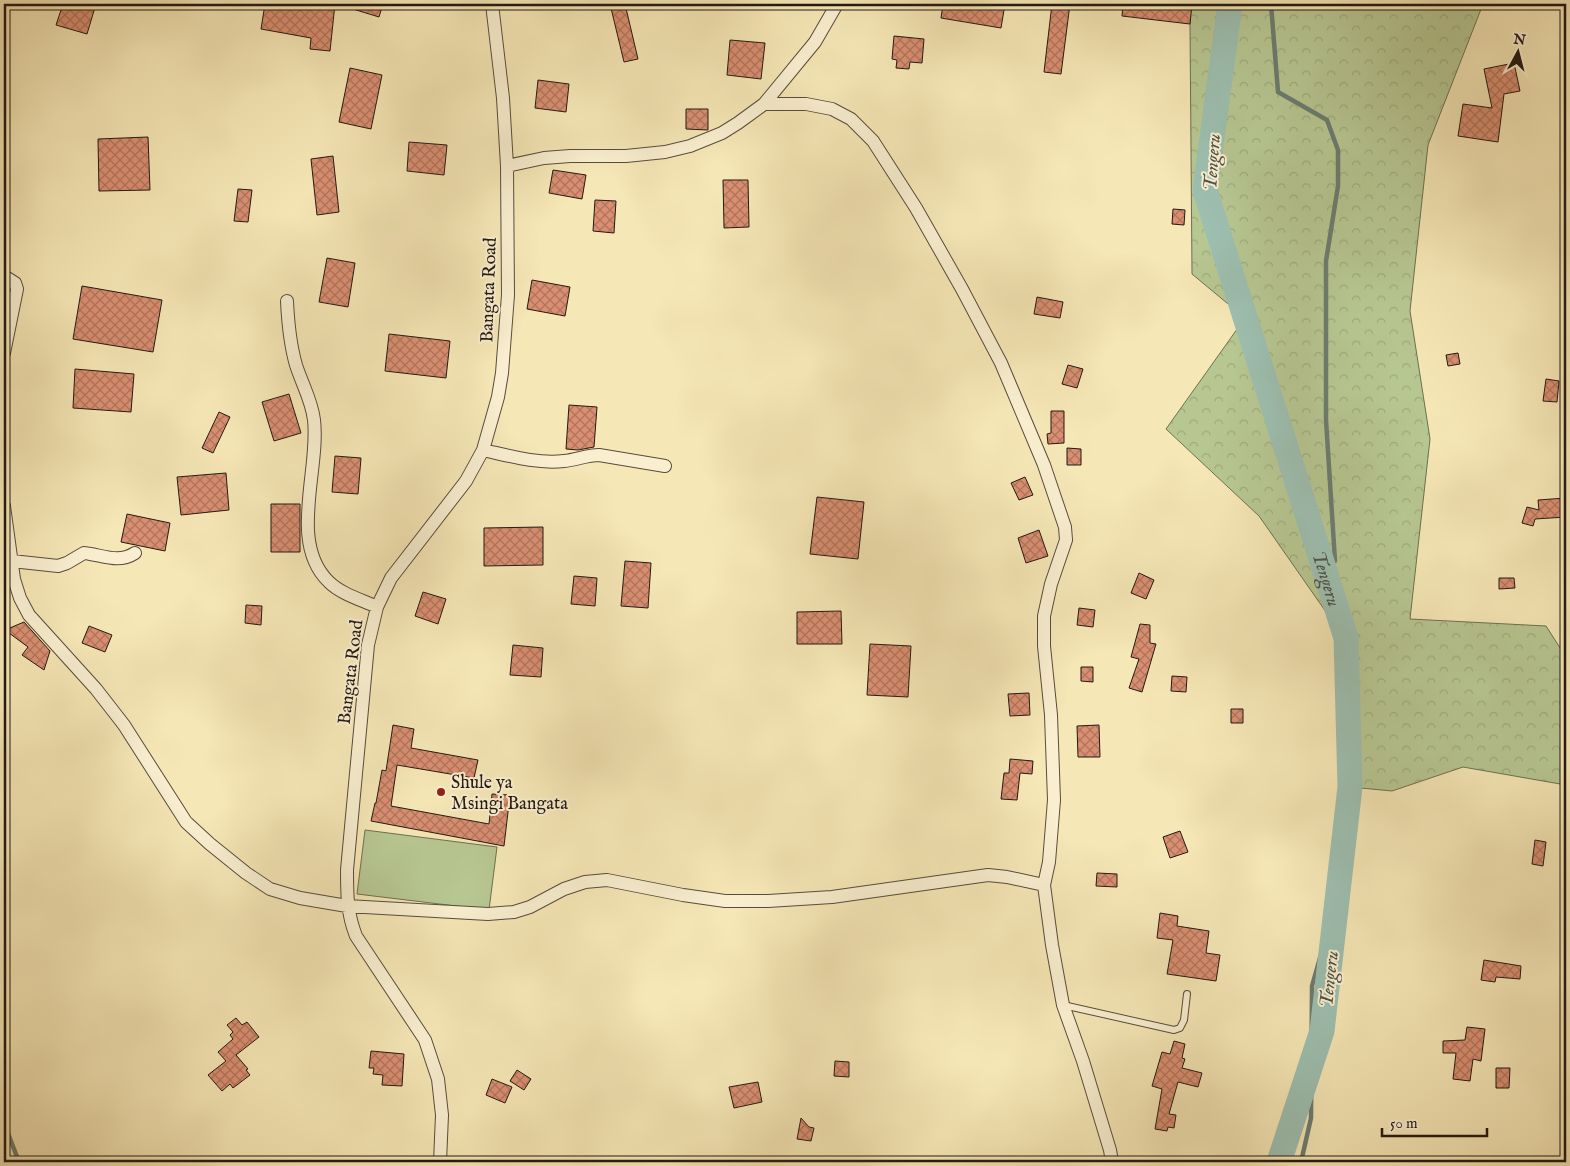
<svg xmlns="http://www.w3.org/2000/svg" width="1570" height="1166" font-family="'IM FELL English',serif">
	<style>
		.forest { fill: url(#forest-crowns); stroke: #6d7052 }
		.garden { fill: #b7c792; stroke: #6d7052 }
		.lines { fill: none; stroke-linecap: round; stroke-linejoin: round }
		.stream { stroke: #6c7d71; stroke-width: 4.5 }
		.river { stroke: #9dbfb0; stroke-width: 25 }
		.building { fill: url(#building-cross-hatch); stroke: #231912 }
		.service-casing { stroke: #584c3b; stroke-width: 8 }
		.minor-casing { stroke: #584c3b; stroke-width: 14 }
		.service { stroke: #f9efd0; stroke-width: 6 }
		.minor { stroke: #f9efd0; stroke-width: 12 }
		.poi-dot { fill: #8f2418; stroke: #f9efd0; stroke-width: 2 }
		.labels { text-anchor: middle; stroke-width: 4; stroke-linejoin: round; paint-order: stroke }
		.street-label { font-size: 18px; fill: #231912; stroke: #f9efd0 }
		.poi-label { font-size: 18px; fill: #231912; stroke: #f9efd0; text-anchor: start }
		.water-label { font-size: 19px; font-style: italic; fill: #4e5349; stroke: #f9efd0 }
	</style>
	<defs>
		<pattern id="forest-crowns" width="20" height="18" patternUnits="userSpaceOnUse" patternTransform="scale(1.25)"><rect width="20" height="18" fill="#b7c792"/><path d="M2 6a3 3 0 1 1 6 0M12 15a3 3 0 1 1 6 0" fill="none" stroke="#9daa7d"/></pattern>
		<pattern id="building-cross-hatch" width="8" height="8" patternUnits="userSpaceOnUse" patternTransform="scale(1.25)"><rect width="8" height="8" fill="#da8f72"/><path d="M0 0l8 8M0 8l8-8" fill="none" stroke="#b0745c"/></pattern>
	</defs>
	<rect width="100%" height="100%" fill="#f6e7b6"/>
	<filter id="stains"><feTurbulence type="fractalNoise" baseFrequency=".004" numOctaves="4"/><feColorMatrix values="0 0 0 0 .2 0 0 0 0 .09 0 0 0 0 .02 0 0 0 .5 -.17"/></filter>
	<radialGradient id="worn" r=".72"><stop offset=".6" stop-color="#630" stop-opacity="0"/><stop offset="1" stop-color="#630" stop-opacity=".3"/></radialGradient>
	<path class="forest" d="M1191 4H1483L1428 145 1410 311 1430 439 1410 619 1546 626 1566 657V785L1463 767 1392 791 1350 787 1340 632 1259 516 1166 429 1245 318 1192 274 1190 24Z"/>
	<path class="garden" d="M365 830 497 847 489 910 357 894Z"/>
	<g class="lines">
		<path class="stream" d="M1271 4 1278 92 1327 120 1338 150V186L1326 261V420L1335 561
			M4 1123 19 1162
			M1301 1162 1311 1118 1312 986 1353 841 1342 665"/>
		<path class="river" id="s1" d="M1230 4 1205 190 1346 638 1350 787 1322 1031 1279 1162"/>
	</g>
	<path class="building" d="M63 4H96L87 34 56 25Z
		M265 4H335L330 51 310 49 311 38 261 29Z
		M344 4H383L379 17 343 6Z
		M610 4H625L638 59 624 62Z
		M943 4H1005L1001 28 941 18Z
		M1052 4H1070L1061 74 1044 72Z
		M1123 4H1192L1190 24 1122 16Z
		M894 36 924 39 922 63 910 62 909 69 896 68 897 60 892 59Z
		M730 40 765 43 761 79 727 75Z
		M1514 63 1520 91 1504 94 1498 142 1458 136 1463 104 1492 108 1484 69Z
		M350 68 382 75 371 129 339 122Z
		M538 80 569 84 566 112 535 108Z
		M686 109H708V130L686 129Z
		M148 137 150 190 99 191 98 139Z
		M409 142 447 145 444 175 407 171Z
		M333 156 339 212 317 215 311 159Z
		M553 170 586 175 582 199 549 193Z
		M723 180H748L749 227 724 228Z
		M238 189 252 190 248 222 234 221Z
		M595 200 616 201 614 233 593 231Z
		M1173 209 1185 210 1184 225 1172 224Z
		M327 258 355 263 348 307 319 302Z
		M532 280 570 287 565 316 527 309Z
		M82 286 162 300 153 352 73 339Z
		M1037 297 1063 302 1060 318 1034 314Z
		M389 334 450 341 446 378 385 371Z
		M1458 353 1460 364 1448 366 1446 355Z
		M1068 365 1083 369 1077 388 1062 384Z
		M75 369 134 374 131 412 73 408Z
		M1546 379 1559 381 1557 402 1543 401Z
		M289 394 301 433 274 441 262 402Z
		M569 405 597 407 594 447 578 450 566 449Z
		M1051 411H1064V443L1048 444 1047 434 1051 433Z
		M219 412 230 417 213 453 202 448Z
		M1067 448 1081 449V465H1067Z
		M335 456 361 458 358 494 332 492Z
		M226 473 229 510 181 515 177 477Z
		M1025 477 1033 495 1019 500 1011 483Z
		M817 497 864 502 858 559 810 554Z
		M1566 498V517L1535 519 1533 526 1522 523 1527 507 1539 510 1538 500Z
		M271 504H300V552H271Z
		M127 514 170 523 165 551 121 542Z
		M543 527V565L484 566V528Z
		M1039 530 1048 556 1026 563 1018 538Z
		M625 561 651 563 648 608 621 606Z
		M1139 573 1154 580 1146 599 1131 593Z
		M574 576 597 578 595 606 571 604Z
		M1499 578H1514L1515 588 1499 589Z
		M423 592 446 599 438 624 415 616Z
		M246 605 262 606 261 625 245 623Z
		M1079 608 1095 610 1093 627 1077 625Z
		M841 611 842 644H797V612Z
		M24 622 50 651 44 670 22 655 28 647 5 630Z
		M1140 624 1150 625V643L1156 644 1142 692 1129 688 1139 659 1131 657Z
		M89 626 112 635 105 652 82 643Z
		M870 644 911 646 908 697 867 695Z
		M513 645 543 648 541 677 510 675Z
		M1081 667H1093V682L1081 681Z
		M1172 676 1187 677 1186 692 1171 691Z
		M1029 693 1030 715 1010 716 1008 694Z
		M1231 709H1243V723H1231Z
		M393 725 414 729 411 748 478 760 474 778 397 765 391 806 489 824 492 794 510 795 504 846 371 821 375 803H376L382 770 386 771Z
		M1099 725 1100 757H1078L1077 726Z
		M1010 759 1033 761 1032 774 1020 773 1017 800 1001 799 1004 773H1009Z
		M1180 831 1188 852 1170 858 1163 837Z
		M1535 840 1546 842 1543 866 1532 864Z
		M1097 873 1117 874V887L1096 886Z
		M1160 913 1178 916 1177 926 1209 931 1206 953 1220 955 1216 981 1167 974 1173 940 1157 938Z
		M1484 960 1521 966 1520 979 1496 977 1495 982 1481 980Z
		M236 1018 242 1025 247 1022 259 1037 236 1055 248 1069 246 1070 250 1075 233 1088 230 1084 222 1091 208 1075 226 1061 218 1052 233 1039 230 1035 233 1032 227 1025Z
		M1467 1027 1485 1029 1481 1061 1473 1059 1470 1081 1453 1079 1456 1053H1443V1041L1465 1040Z
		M1174 1041 1185 1044 1182 1058 1185 1059 1182 1068 1202 1073 1198 1087 1178 1082 1169 1114 1176 1115 1174 1128 1168 1127 1167 1131 1155 1129 1162 1089 1152 1086 1162 1052 1170 1054Z
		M371 1051 404 1054 402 1086 382 1085 383 1075 373 1074 374 1068H369Z
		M835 1061 849 1062V1077L834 1076Z
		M1496 1068H1510L1509 1088H1496Z
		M517 1070 531 1079 524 1090 510 1081Z
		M492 1079 512 1087 505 1103 486 1095Z
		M758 1082 762 1102 734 1108 729 1087Z
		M801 1118 809 1127 814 1128 811 1141 797 1139Z"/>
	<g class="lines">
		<g class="service-casing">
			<path id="service" d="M1063 1005 1174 1030 1180 1028 1184 1020 1187 994"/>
		</g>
		<g class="minor-casing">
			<path id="minor" d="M764 104H806L832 109 851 119 873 141 916 208 962 289 1001 363 1044 465 1065 527 1066 540 1051 584 1044 616V646L1051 715 1054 800 1049 862 1044 885 1052 945 1063 1005 1083 1061 1110 1150 1112 1162
				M507 166 544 158 570 156H626L665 152 690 146 722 133 738 123 764 104 815 42 837 4
				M4 276 15 283 17 289 4 353
				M287 301C288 323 290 344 296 365 302 384 312 401 314 420 320 470 288 543 329 582 341 594 362 600 377 607
				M483 450C510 456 537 464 564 461 576 460 587 455 599 455L665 466
				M4 506 14 579 20 598 29 615 96 689 124 725 186 822 210 844 246 873 270 889 300 898 347 906 488 914 514 912 530 907 564 889 585 882 607 880 683 895 725 901H768L832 897 988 875 1007 877 1044 885
				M12 561 58 566 67 563 84 553C103 555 118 564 135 553
				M440 1162 442 1115 438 1079 425 1040 356 936C347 913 347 895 347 870L368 645 377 607 391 578 466 481 483 450 498 397 502 373 508 295 507 166 503 98 492 4"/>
		</g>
		<use href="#service" class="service"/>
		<use href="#minor" class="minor"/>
	</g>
	<circle class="poi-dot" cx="441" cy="792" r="5"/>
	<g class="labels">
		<g class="street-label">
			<text transform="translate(488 290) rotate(-88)" y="6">Bangata Road</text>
			<text transform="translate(350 672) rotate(-83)" y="6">Bangata Road</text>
		</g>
		<g class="poi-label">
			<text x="451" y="788">Shule ya<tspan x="451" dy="21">Msingi Bangata</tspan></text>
		</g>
		<g class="water-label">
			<text transform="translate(1211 162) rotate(-86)" y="7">Tengeru</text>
			<text dy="7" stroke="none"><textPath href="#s1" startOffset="595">Tengeru</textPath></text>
			<text transform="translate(1328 979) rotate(-84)" y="7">Tengeru</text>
		</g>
	</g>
	<rect width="1570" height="1166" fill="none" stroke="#f6e7b6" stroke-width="20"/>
	<rect x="5" y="5" width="1560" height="1156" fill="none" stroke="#231912" stroke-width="2.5"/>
	<rect x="10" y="10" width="1550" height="1146" fill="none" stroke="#231912"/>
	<g transform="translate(1518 52) rotate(7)" stroke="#f9efd0" stroke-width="4" paint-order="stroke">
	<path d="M0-4L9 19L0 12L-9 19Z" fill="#231912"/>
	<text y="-8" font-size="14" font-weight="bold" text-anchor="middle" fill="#231912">N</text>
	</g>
	<path d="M1382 1128v8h105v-8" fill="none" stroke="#231912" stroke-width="2.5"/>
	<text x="1390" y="1128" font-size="15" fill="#231912" stroke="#f9efd0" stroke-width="4" paint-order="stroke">50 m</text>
	<rect width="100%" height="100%" filter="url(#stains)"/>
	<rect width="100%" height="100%" fill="url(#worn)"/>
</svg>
